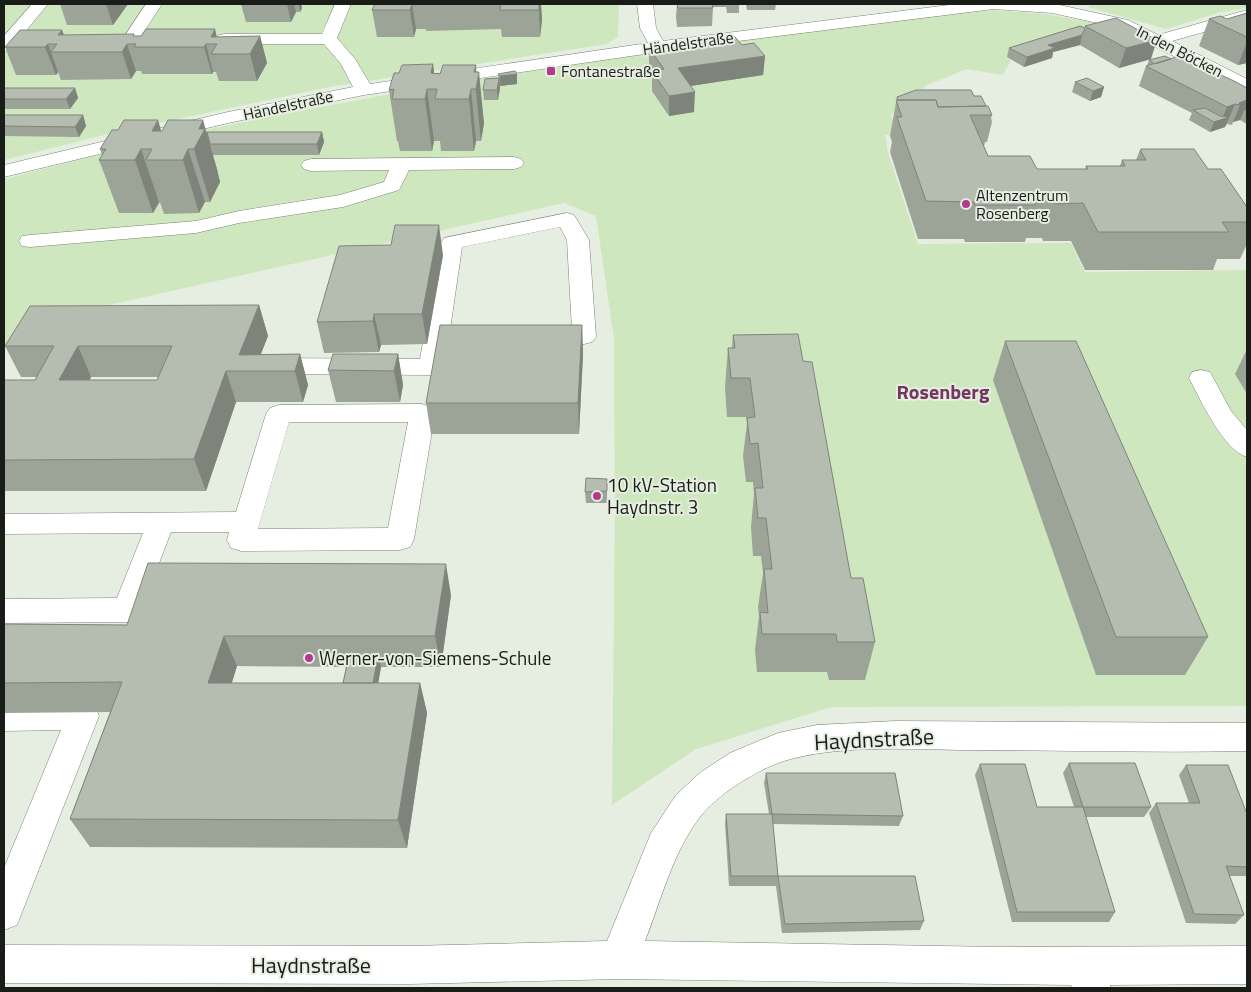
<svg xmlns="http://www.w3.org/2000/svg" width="1251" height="992" font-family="'Titillium Web',sans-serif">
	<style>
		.green { fill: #cee7be }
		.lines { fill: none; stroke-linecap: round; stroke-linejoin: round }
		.minor-casing { stroke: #7b8377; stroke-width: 1 }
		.minor { fill: #fff; fill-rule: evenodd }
		.wall { fill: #9ca397; fill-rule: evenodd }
		.shaded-wall { fill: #7f847b }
		.building { fill: #b5bdb0; stroke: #7f847b; fill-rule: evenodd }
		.poi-dot { fill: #b3398c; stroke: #e6eee1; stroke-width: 2 }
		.labels { text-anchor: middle; stroke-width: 4; stroke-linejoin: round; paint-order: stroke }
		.far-street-label { font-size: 16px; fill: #1a1c18; stroke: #e6eee1 }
		.far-poi-label { font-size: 16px; fill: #1a1c18; stroke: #e6eee1; text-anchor: start }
		.poi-label { font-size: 19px; fill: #1a1c18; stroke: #e6eee1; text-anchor: start }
		.neighbourhood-label { font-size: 20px; font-weight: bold; fill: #74375e; stroke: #e6eee1 }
		.near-street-label { font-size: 22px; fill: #1a1c18; stroke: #e6eee1 }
	</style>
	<rect width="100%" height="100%" fill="#e6eee1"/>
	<path class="green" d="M4 4H619L618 37 607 44 329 87 112 133 4 160Z
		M1092 4H1247V8L1221 12 1166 29 1088 7Z
		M992 10 1045 14 1108 25 1006 57 1011 60 1003 75 967 69 925 86 908 108 891 114 897 135H885L888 153 918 244 1071 243 1085 272 1247 270V706L832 707 696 749 612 805 615 511 614 339 596 216 564 203 109 305 4 347V179C53 167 101 153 150 142 427 80 710 42 992 10Z"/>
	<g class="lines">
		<g class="minor-casing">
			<path id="minor" d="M32 4H48L10 50 4 51V36Z
				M146 4H162L136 44H124L122 40Z
				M335 4H351L337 38 355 59 370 84 648 43 640 28 637 4H653L656 28 663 41 957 4H1055L1128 20 1158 35 1247 10V20L1172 41 1247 79V91L1241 90 1116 27 1052 13 994 9 706 45 364 95 228 123 4 177V165L228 112 353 87 341 64 324 44H225L219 43 217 39 219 35 225 34H322Z
				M514 157 521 159 524 163 521 167 514 169 409 170 399 190 343 207 239 223 196 233 30 247 22 246 19 241 22 236 30 235 196 221 239 211 340 195 384 182 389 170 311 171 304 169 301 165 304 161 311 159Z
				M567 213 574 215 589 240 596 337 592 342 584 344H447L443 367 440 373 431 375 265 374 256 372 253 366 256 360 265 358 420 359 441 243 444 238ZM560 227 567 240 572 330H450L462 247Z
				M1201 370 1210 372 1231 411 1247 430V457C1224 451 1200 399 1189 378L1192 372Z
				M422 404 431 407 435 413 414 539 410 547 400 550 241 551 231 548 227 540 229 532H171L138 618 127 622 4 623V599L117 598 143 533 4 534V514L236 512 266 414 270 408 279 405ZM289 422H408L388 528 258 529Z
				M83 702 95 706 99 716 17 925 4 930V868L61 730 4 731V703Z
				M896 721 1247 723V751C1152 753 1056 750 960 750 907 749 835 745 784 761 756 770 718 794 700 817 673 852 661 900 645 941L1000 947 1247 946V984L1110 985V988H1072L1071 985 619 979 409 984 4 983V945L409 946 607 941 651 833 676 795 701 772 730 753 778 733 817 725Z"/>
		</g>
		<use href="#minor" class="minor"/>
	</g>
	<path class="wall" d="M60 4H128L113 25H67Z
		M241 4H301L302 8 300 12H296L291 22H246Z
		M375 4H541L542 20 540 37H502L501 29 426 31V29H416L414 37H377L372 10Z
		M677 4H739V13H727L726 6V7H713L712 26 677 27 676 17Z
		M746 4H776L775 10H747Z
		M788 4H802V5H789Z
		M1247 13V63L1238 65 1199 46 1209 19H1227Z
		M1085 26 1151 59 1119 68 1080 45 1053 52 1052 58 1024 67 1007 57 1009 48 1085 28Z
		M62 30 64 35 217 37 260 36 267 63 257 81H219L216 72H213L212 74H142L141 71H136L131 79 61 80 58 72 56 75H16L5 47Z
		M742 45 765 56 763 75 690 86 694 112 669 116 652 91V73L649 67V48Z
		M1171 59 1217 76 1247 88V124L1240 120 1233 122 1232 125 1227 124 1225 127 1210 132 1189 120 1192 113 1139 86 1146 66H1147L1149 60Z
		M433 64 434 73 476 72 484 123 481 141H476L474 151H441L440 141H434L432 151H400L398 141H397L389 90 399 73Z
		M498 74 517 84 500 86 499 84 500 88 498 100H484L483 90 499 78Z
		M1075 82 1104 87 1101 97 1090 101 1072 92Z
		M4 88H75L78 98 70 109H4Z
		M974 96 986 106 992 115 991 118 992 122 987 142H985L984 146 988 156 1037 169H1085L1086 166H1120L1122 160H1136L1140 150H1141V149L1208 169 1247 207V244L1240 259H1217L1213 270H1085L1071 241H1043L1042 238H1026L1025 242H965L964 239H918L890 152 892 142 890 136 897 97Z
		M4 115H83L86 126 79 137 4 136Z
		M161 131 207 132H322L324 142 319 155H213L218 173V174L220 182 210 202H205L199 213 164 214 160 202 153 213H119L99 160 102 155 100 149Z
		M391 245 443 255 427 344 381 345 379 352 324 353 317 322Z
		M259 305 268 336 261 354H300L308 385 303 402H236L206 491H4V380H35L37 377H21L5 346ZM91 377H158L157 380H90Z
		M582 325 583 355 579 434H431L426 403Z
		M733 335 803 361 851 578 875 642 865 680H829L827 672H757L755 650 759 616 758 607 763 573 761 556H753L751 527 754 494 753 482H746L743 456 747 423 746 417H727L725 387 728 348H732Z
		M1005 341 1208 637 1185 675H1096L993 380Z
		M1247 349V394L1235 374Z
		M398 354 403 385 400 402H336L328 370Z
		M607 479V503H586L585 492Z
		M451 595 441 667H381L378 683H420L427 713 407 848 90 847 70 819 110 712 4 713V624L127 625ZM237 666 346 667 343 683H232Z
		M1069 763 1151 807 1144 817H1086L1115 912 1109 922H1012L975 775 980 764 1037 807H1074L1063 773Z
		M1186 765 1247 814V876H1229L1244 915 1235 924 1186 923 1149 813 1156 803H1189L1179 775Z
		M766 773 903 816 899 826 773 824 778 876 924 921 920 930 782 933 776 886H729L725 824 726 814H769L764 783Z"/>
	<path class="shaded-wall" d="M106 4H128L113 25Z
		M287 4H294L296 12 291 22Z
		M299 4H301L302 8 300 12Z
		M412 4 416 29 414 37 410 10Z
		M539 4H541L542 20 540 37 539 10Z
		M215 29 221 54 217 44 211 37Z
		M62 30 70 52 58 35Z
		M1082 35 1080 45 1053 52 1052 58 1024 67 1027 57 1048 45Z
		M260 36 267 63 257 81 250 54Z
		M1157 40 1151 59 1119 68 1126 48Z
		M1247 42V63L1238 65Z
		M48 44 58 72 56 75 45 47Z
		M127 44 136 71 131 79 122 52Z
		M206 44 213 72 212 74 204 47Z
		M765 56 763 75 677 88 678 68Z
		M433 64 436 89 431 73Z
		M476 65 477 83 479 72 484 123 481 141 474 72Z
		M517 74V84L500 86V76Z
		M499 78 500 88 498 100 497 90Z
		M1104 87 1101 97 1090 101 1093 91Z
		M75 88 78 98 70 109 66 99Z
		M427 89 434 141 432 151 425 99Z
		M471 89 476 141 474 151 469 99Z
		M695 92 694 112 669 116V96Z
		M1247 100V111L1244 110 1240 120 1233 122 1240 105 1239 103Z
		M1235 104 1225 127 1210 132 1214 122 1222 119 1227 107Z
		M83 115 86 126 79 137 75 127Z
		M158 120 170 160 152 131Z
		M203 120 218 173V174L220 182 210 202 194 149 199 129Z
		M322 132 324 142 319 155 317 144Z
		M141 149 159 202 153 213 135 160Z
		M188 149 205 202 199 213 183 160Z
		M439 225 443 255 427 344 422 314Z
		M259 305 268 336 254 371 239 355Z
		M374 314 381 345 379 352 373 321Z
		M582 325 583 355 579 434 578 403Z
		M78 346 91 377 74 411 59 380Z
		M300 354 308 385 303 402 295 371Z
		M398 354 403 385 400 402 394 371Z
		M226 371 236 402 206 491 194 459Z
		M446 564 451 595 441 667 435 636Z
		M224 636 237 666 222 713 208 683Z
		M378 656 381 667 373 713 370 703Z
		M420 683 427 713 407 848 398 820Z"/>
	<path class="building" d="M375 4H412L410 10H372Z
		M501 4H539V10H500Z
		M677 4H712L713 8H678Z
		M1247 13V37L1209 19 1220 16 1227 19Z
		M1116 18 1157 40 1126 48 1085 26Z
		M1080 26 1085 28 1082 35 1048 45 1055 48 1027 57 1009 48Z
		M146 29H215L211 37 260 36 250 54H211L217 44H206L204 47H134L136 44H127L122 52H51L57 44H48L45 47H5L20 30H62L58 35 134 34 133 36H141Z
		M735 37 742 45 754 43 765 56 678 68 695 92 669 96 652 71 664 69 649 48Z
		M1165 56 1171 59 1155 64 1149 60Z
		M1180 56 1217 76 1221 75 1236 82 1247 88V100L1239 103 1240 105 1235 104 1227 107 1146 66Z
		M433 64 431 73 440 74 443 65H476L474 72H479L476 89H471L469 99H435L437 89H427L425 99H392L394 89 389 90 394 73H399L402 65Z
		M515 71 517 74 500 76 498 74Z
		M499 78 497 90H483L485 79Z
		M1087 78 1104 87 1093 91 1075 82Z
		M4 88H75L66 99H4Z
		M916 90H971L974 96H981L986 106 938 107 936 100H898L897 97Z
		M896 100H936L938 107 988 106 992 115H970L988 156H1030L1037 169H1088L1086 166H1125L1122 160H1146L1140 150H1142L1141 149H1194L1208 169H1221L1247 207V222H1222L1229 232H1098L1083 203 1054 204 1053 201H1034L1036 205H975L974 202 926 201 897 117H902Z
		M1205 108 1220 116 1229 117 1214 122 1193 110Z
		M4 115H83L75 127 4 126Z
		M124 120H158L152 131H162L168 120H203L199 129H205L194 149H188L183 160H146L152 149H141L135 160H99L106 149H100L112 130H118Z
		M207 132H322L317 144H210Z
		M395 225H439L422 314H374L373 321 317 322 339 246 391 245Z
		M259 305 239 355 300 354 295 371H226L194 459 4 460V380H35L54 346H5L30 306ZM78 346H172L157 380H59Z
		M440 325H582L578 403H426Z
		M798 334 803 361 812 362 851 578H863L875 642H837L836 634H762L760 612 768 613 764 569H772L766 518H758L755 488H763L758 443 750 444 747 418 755 417 750 378H731L728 348H735L733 335Z
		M1005 341H1076L1208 637H1116Z
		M333 354H398L394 371 328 370Z
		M586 478 607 479V491L585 492Z
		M148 563 446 564 435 636H224L208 683H420L398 820 70 819 122 682 4 683V624L127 625Z
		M349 656H378L373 683H343Z
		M1069 763H1135L1151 807H1083Z
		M980 764H1025L1037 807H1083L1115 912H1017Z
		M1186 765H1228L1247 814V867L1226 866 1244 915 1194 914 1156 803H1200Z
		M766 773H895L903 816 772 814Z
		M726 814H772L778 876H731Z
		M778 876H915L924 921 785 924Z"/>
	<g class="poi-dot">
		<rect x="546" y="66" width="10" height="10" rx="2.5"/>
		<circle cx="966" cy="204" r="5"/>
		<circle cx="597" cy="496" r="5"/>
		<circle cx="309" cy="658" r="5"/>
	</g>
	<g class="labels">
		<g class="far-street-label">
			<text transform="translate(688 43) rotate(-8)" y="6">Händelstraße</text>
			<text transform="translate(1180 51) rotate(27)" y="6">In den Böcken</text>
			<text transform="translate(288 105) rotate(-12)" y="6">Händelstraße</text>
		</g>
		<g class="far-poi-label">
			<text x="561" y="77">Fontanestraße</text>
			<text x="976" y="201">Altenzentrum<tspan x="976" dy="18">Rosenberg</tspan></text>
		</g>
		<g class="poi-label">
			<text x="607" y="492">10 kV-Station<tspan x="607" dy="22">Haydnstr. 3</tspan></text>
			<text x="319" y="665">Werner-von-Siemens-Schule</text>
		</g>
		<g class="neighbourhood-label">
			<text x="943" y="399">Rosenberg</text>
		</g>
		<g class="near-street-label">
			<text transform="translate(874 739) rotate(-3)" y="8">Haydnstraße</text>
			<text x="311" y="973">Haydnstraße</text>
		</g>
	</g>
	<rect width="1251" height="992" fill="none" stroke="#1a1c18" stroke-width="10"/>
</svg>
